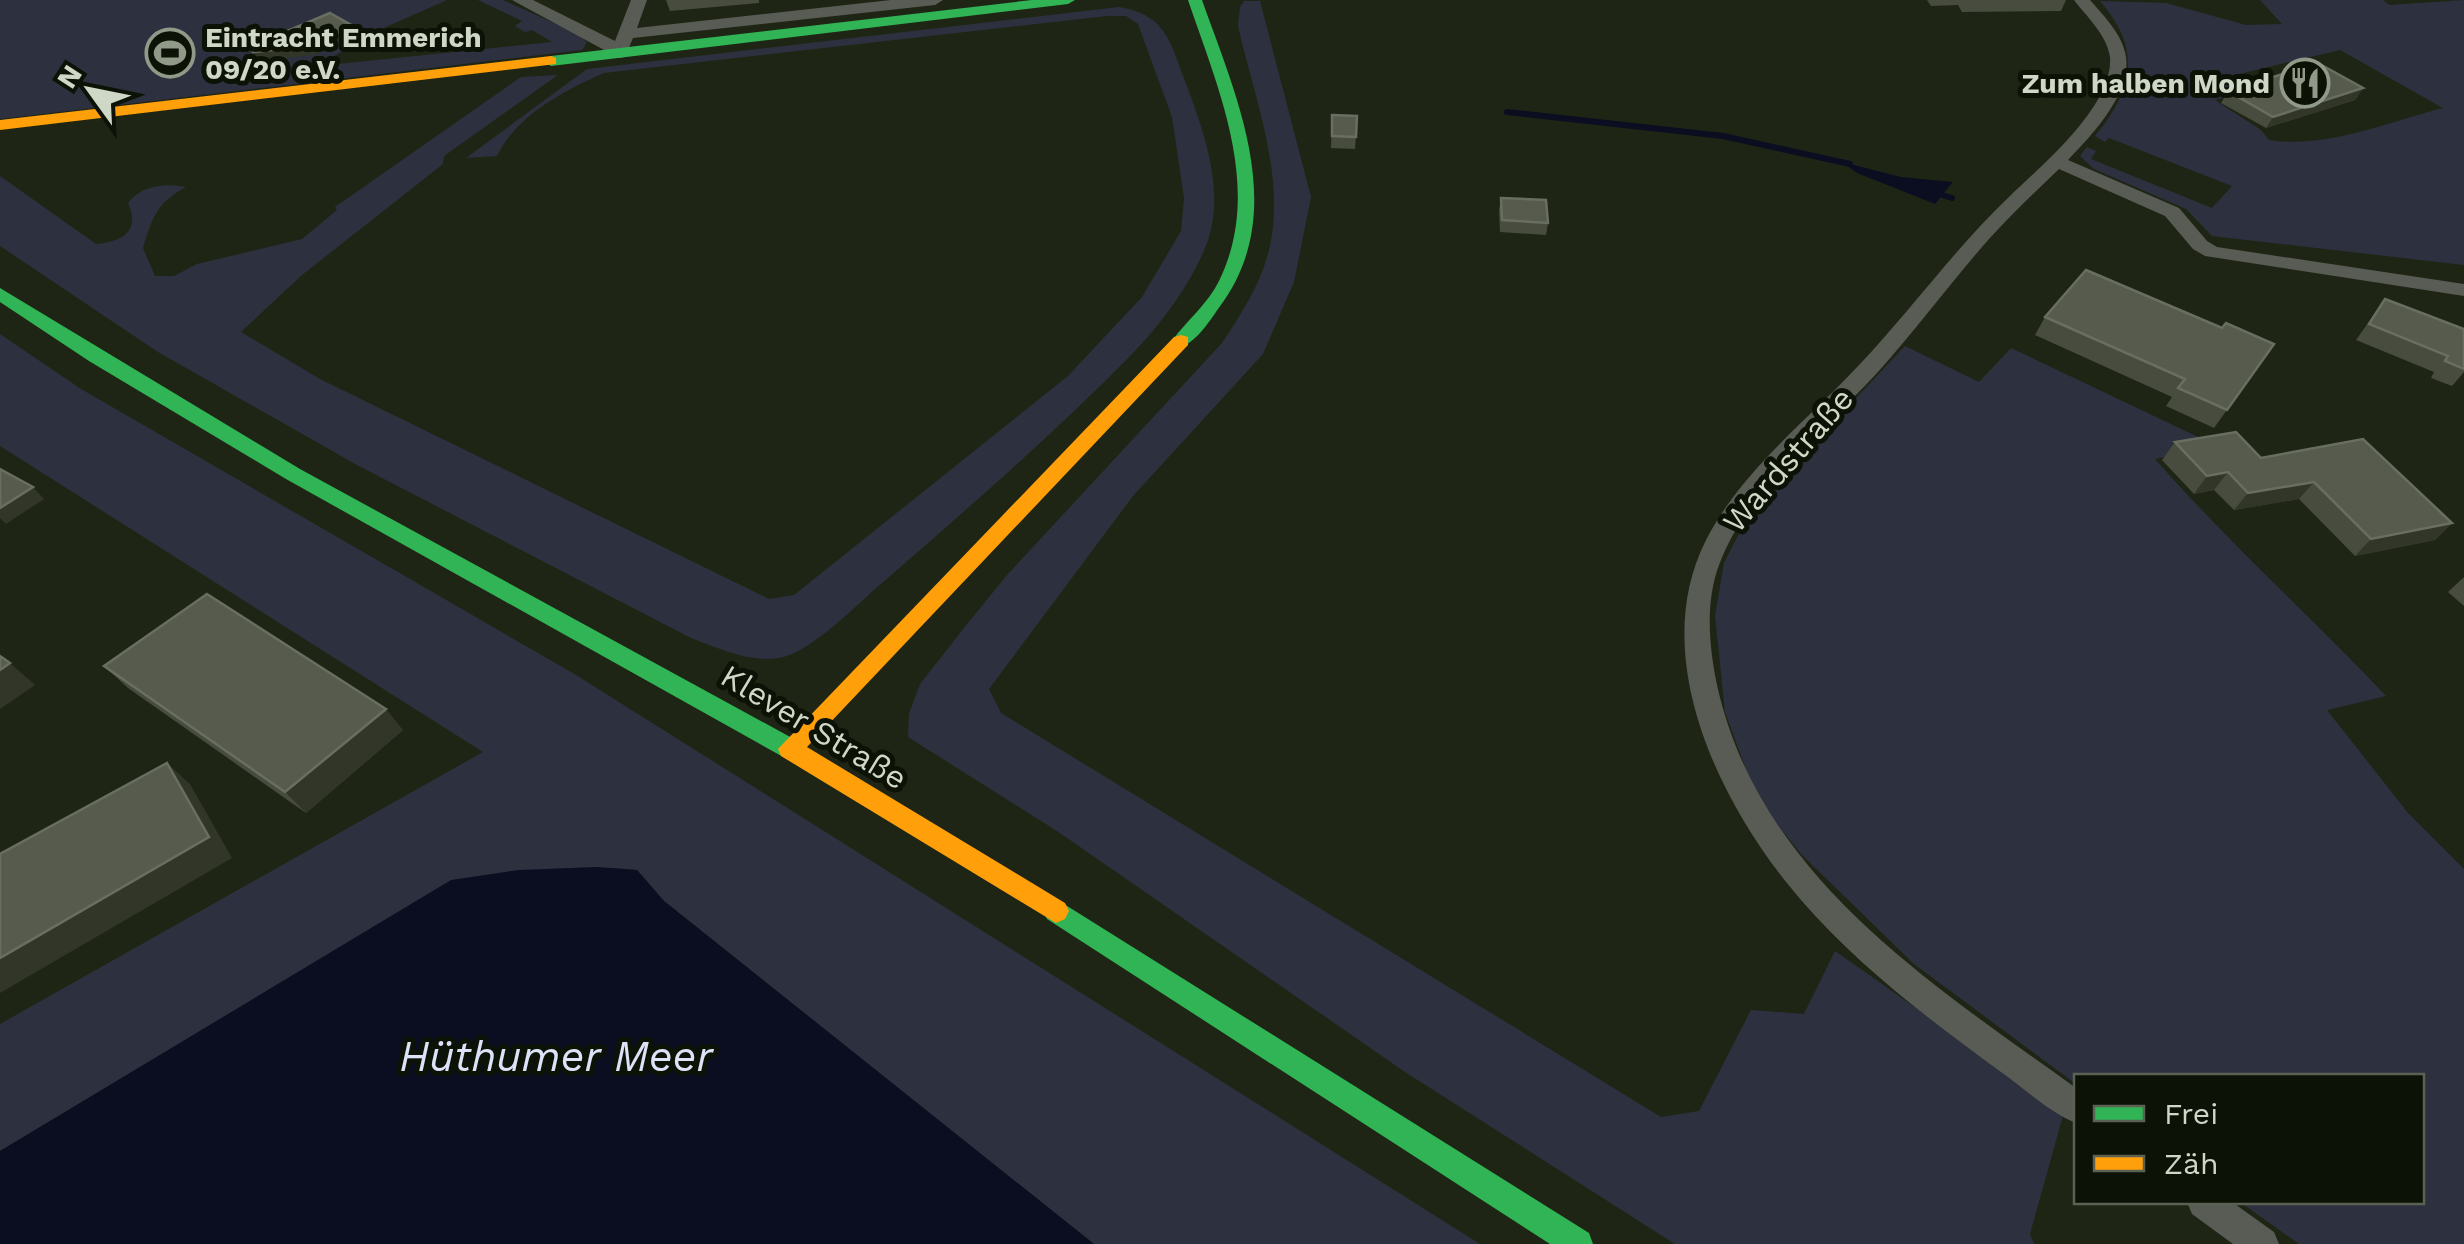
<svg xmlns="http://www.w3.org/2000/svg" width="2464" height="1244" font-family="'Work Sans',sans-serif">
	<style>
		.green { fill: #2d313f; fill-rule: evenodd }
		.water { fill: #0b0e21 }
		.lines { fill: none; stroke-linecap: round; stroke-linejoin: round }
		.stream { stroke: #0b0e21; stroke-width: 6 }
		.street { fill: #595c55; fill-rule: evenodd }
		.fast { fill: #30b455; fill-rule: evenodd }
		.slow { fill: #ff9f0a; fill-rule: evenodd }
		.wall { fill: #474c3f }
		.shaded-wall { fill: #313628 }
		.building { fill: #565b4e; stroke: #696f60; stroke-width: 2.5 }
		.labels { text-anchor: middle; stroke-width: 10; stroke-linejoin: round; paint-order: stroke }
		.far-poi-label { font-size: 28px; font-weight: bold; fill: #cfd7c6; stroke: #0d1206; text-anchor: start }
		.street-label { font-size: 32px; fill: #cfd7c6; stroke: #0d1206 }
		.near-water-label { font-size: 42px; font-style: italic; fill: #dce2f7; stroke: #0d1206 }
	</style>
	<rect width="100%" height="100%" fill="#1f2515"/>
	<path class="green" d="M0 0H447L370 34 318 66 552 42 532 30 525 32 515 26 522 21 478 0H503L576 33 587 42 582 50 0 119Z
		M2260 0H2383L2389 5 2464 0V265L2212 236 2186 209 2094 169 2080 156 2087 147 2096 151 2091 159 2212 208 2232 186 2109 138 2105 142 2095 136C2134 89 2142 49 2100 1L2166 3 2246 25 2282 24ZM2340 50 2443 108C2388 122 2326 149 2269 140L2261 130 2215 100 2258 86 2239 74Z
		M1244 1H1260L1311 197 1294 282 1263 354 1133 496 989 689 1001 713 1661 1117 1699 1111 1751 1010 1804 1014 1835 951 2064 1112 2030 1234 2034 1244H1675L1405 1072 1057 831 908 737 909 714 920 684 968 623 1007 575 1222 343C1241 314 1259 287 1268 254 1288 181 1254 97 1238 26L1240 7Z
		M1119 7C1168 15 1171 45 1187 86 1205 136 1227 195 1205 248 1190 285 1161 324 1133 353 1054 434 967 509 882 583 857 604 811 653 779 658 750 663 718 648 691 638L357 465 158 352 0 246V176L96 244C122 242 141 231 128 203 141 185 166 183 186 187 157 202 152 218 143 248L155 276H174L197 264 302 239 337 210 335 207 521 77 558 75 444 156 443 164 302 275 241 332 320 379 769 599 794 595 1068 376 1142 297 1181 231 1184 198 1172 117 1138 24 1126 16H1107L604 73C565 90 516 116 497 156L466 158 587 69Z
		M0 334 81 389 576 675 1480 1244H1094L664 901 637 870C574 864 514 871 451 881L0 1151V1024L483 752 0 446Z
		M1905 346 1979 382 2011 348 2215 445 2155 459C2228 542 2310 616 2386 696L2327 710 2408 813 2464 869V1244H2299L2240 1202H2422V1076H2076V1084L1914 964 1802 855 1757 799 1725 712 1715 616 1724 563 1751 510Z"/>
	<path class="water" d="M1842 162 1901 177 1953 182 1935 204 1857 173Z
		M598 867 637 870 664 901 1094 1244H0V1151L451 880 518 870Z"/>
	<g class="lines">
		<path class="stream" d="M1507 112 1723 136 1850 164
			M1936 193 1952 198"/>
		<path class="street" d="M512 0H533L615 41 631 0H647L637 28 891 0H943L935 5 633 38 625 57 619 58Z
			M2074 0H2090C2103 15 2120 32 2125 52 2135 90 2092 135 2068 160L2179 208 2207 241 2217 247 2464 284V296L2205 256 2193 249 2165 216 2059 169C2035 192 2011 215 1989 239 1950 283 1916 330 1877 373 1822 433 1748 487 1719 565 1705 603 1709 646 1717 685 1759 875 1929 982 2076 1088V1123C2049 1112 2025 1089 2001 1072 1930 1020 1859 967 1801 900 1722 809 1646 658 1706 540 1742 470 1808 420 1860 364 1912 309 1956 247 2011 195 2042 165 2114 105 2110 57 2107 35 2087 17 2074 0Z
			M2187 1202H2232L2274 1232 2279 1244H2233L2192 1214Z"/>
		<path class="fast" d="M1032 0H1075L1068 4 551 66 543 61 551 56Z
			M1188 0H1202C1237 99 1291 214 1218 309 1209 322 1196 342 1181 347L1172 341C1186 321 1208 304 1219 281 1264 189 1218 89 1188 0Z
			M0 288 300 469 803 744 806 751 803 758 794 761 785 758 286 479 89 361 0 302Z
			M1056 899 1589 1233 1593 1244H1550L1047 919 1043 911 1047 903Z"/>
		<path class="slow" d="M551 56 556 58V64L0 130V120Z
			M1181 335 1188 337V345L807 747 1065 903 1069 911 1065 919 1056 923 781 756 778 749 1174 337Z"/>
	</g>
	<path class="wall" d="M666 0H759V3L670 11Z
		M1927 0H2066L2061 11 1962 12 1958 5 1931 6Z
		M2363 88 2355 100 2266 128 2221 103 2228 91Z
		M1332 115 1357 116 1355 149 1331 148Z
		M1501 198 1548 223 1546 235 1500 232 1499 210Z
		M2385 299 2464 329V372L2452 386 2431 378 2434 372 2356 340Z
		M2045 317 2222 328 2274 344 2214 428 2166 406 2172 397 2035 335Z
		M2175 442 2261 458 2452 523 2435 540 2355 556 2299 499 2234 510 2214 490 2194 494 2162 460Z
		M2464 577V606L2448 592Z
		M104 666 403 730 306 813 128 688Z"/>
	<path class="shaded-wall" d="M353 26 358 35 314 55 259 61 253 52Z
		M2363 88 2355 100 2266 128 2273 117Z
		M2228 472 2214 490 2194 494 2207 476Z
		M2314 482 2299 499 2234 510 2248 493Z
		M33 487 44 499 6 524 0 518V508Z
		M2452 523 2435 540 2355 556 2371 539Z
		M10 663 35 685 0 709V670Z
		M386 709 403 730 306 813 285 792Z
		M167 763 190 784 232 858 0 993V958Z"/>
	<path class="building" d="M330 13 353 26 310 46 253 52 252 46Z
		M2318 63 2363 88 2273 117 2228 91Z
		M1332 115 1357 116 1356 137 1332 136Z
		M1501 198 1546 200 1548 223 1502 220Z
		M2086 270 2222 328 2226 323 2274 344 2227 410 2178 388 2185 379 2045 317Z
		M2385 299 2464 329V369L2445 361 2448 356 2369 324Z
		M2236 432 2261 458 2363 439 2452 523 2371 539 2314 482 2248 493 2228 472 2207 476 2175 442Z
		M0 469 33 487 0 508Z
		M207 594 386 709 285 792 104 666Z
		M0 656 10 663 0 670Z
		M167 763 209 837 0 958V854Z"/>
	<defs>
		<g id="stadium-ring" transform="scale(2.5)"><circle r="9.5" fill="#0d1206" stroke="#919988" stroke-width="1.5"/><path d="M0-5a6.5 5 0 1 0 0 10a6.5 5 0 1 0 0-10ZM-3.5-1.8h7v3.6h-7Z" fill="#919988"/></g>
		<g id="restaurant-ring" transform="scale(2.5)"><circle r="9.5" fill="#0d1206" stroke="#919988" stroke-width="1.5"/><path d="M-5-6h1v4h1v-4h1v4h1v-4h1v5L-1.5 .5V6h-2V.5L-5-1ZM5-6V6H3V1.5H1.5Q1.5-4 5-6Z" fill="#919988"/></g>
	</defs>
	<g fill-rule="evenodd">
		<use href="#stadium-ring" x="170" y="53"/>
		<use href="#restaurant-ring" x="2305" y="83"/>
	</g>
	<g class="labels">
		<g class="far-poi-label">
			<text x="205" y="47">Eintracht Emmerich<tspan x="205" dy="32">09/20 e.V.</tspan></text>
			<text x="2270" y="93" text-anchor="end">Zum halben Mond</text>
		</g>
		<g class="street-label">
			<text transform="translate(1788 460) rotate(-49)" y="11">Wardstraße</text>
			<text transform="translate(814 727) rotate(31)" y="11">Klever Straße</text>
		</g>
		<g class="near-water-label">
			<text x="556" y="1071">Hüthumer Meer</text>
		</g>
	</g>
	<rect x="2074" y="1074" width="350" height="130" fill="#0d1206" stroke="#5b6153" stroke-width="2.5"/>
	<rect x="2094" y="1106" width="50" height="15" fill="#30b455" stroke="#5b6153" stroke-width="2.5"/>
	<text x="2164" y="1124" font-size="30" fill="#cfd7c6">Frei</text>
	<rect x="2094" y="1156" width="50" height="15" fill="#ff9f0a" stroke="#5b6153" stroke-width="2.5"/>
	<text x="2164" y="1174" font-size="30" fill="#cfd7c6">Zäh</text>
	<g transform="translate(90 90) rotate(303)" stroke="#0d1206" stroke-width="8" paint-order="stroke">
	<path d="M0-8L18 38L0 25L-18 38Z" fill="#cfd7c6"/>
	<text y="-15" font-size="28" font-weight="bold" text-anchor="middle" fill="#cfd7c6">N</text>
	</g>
</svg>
